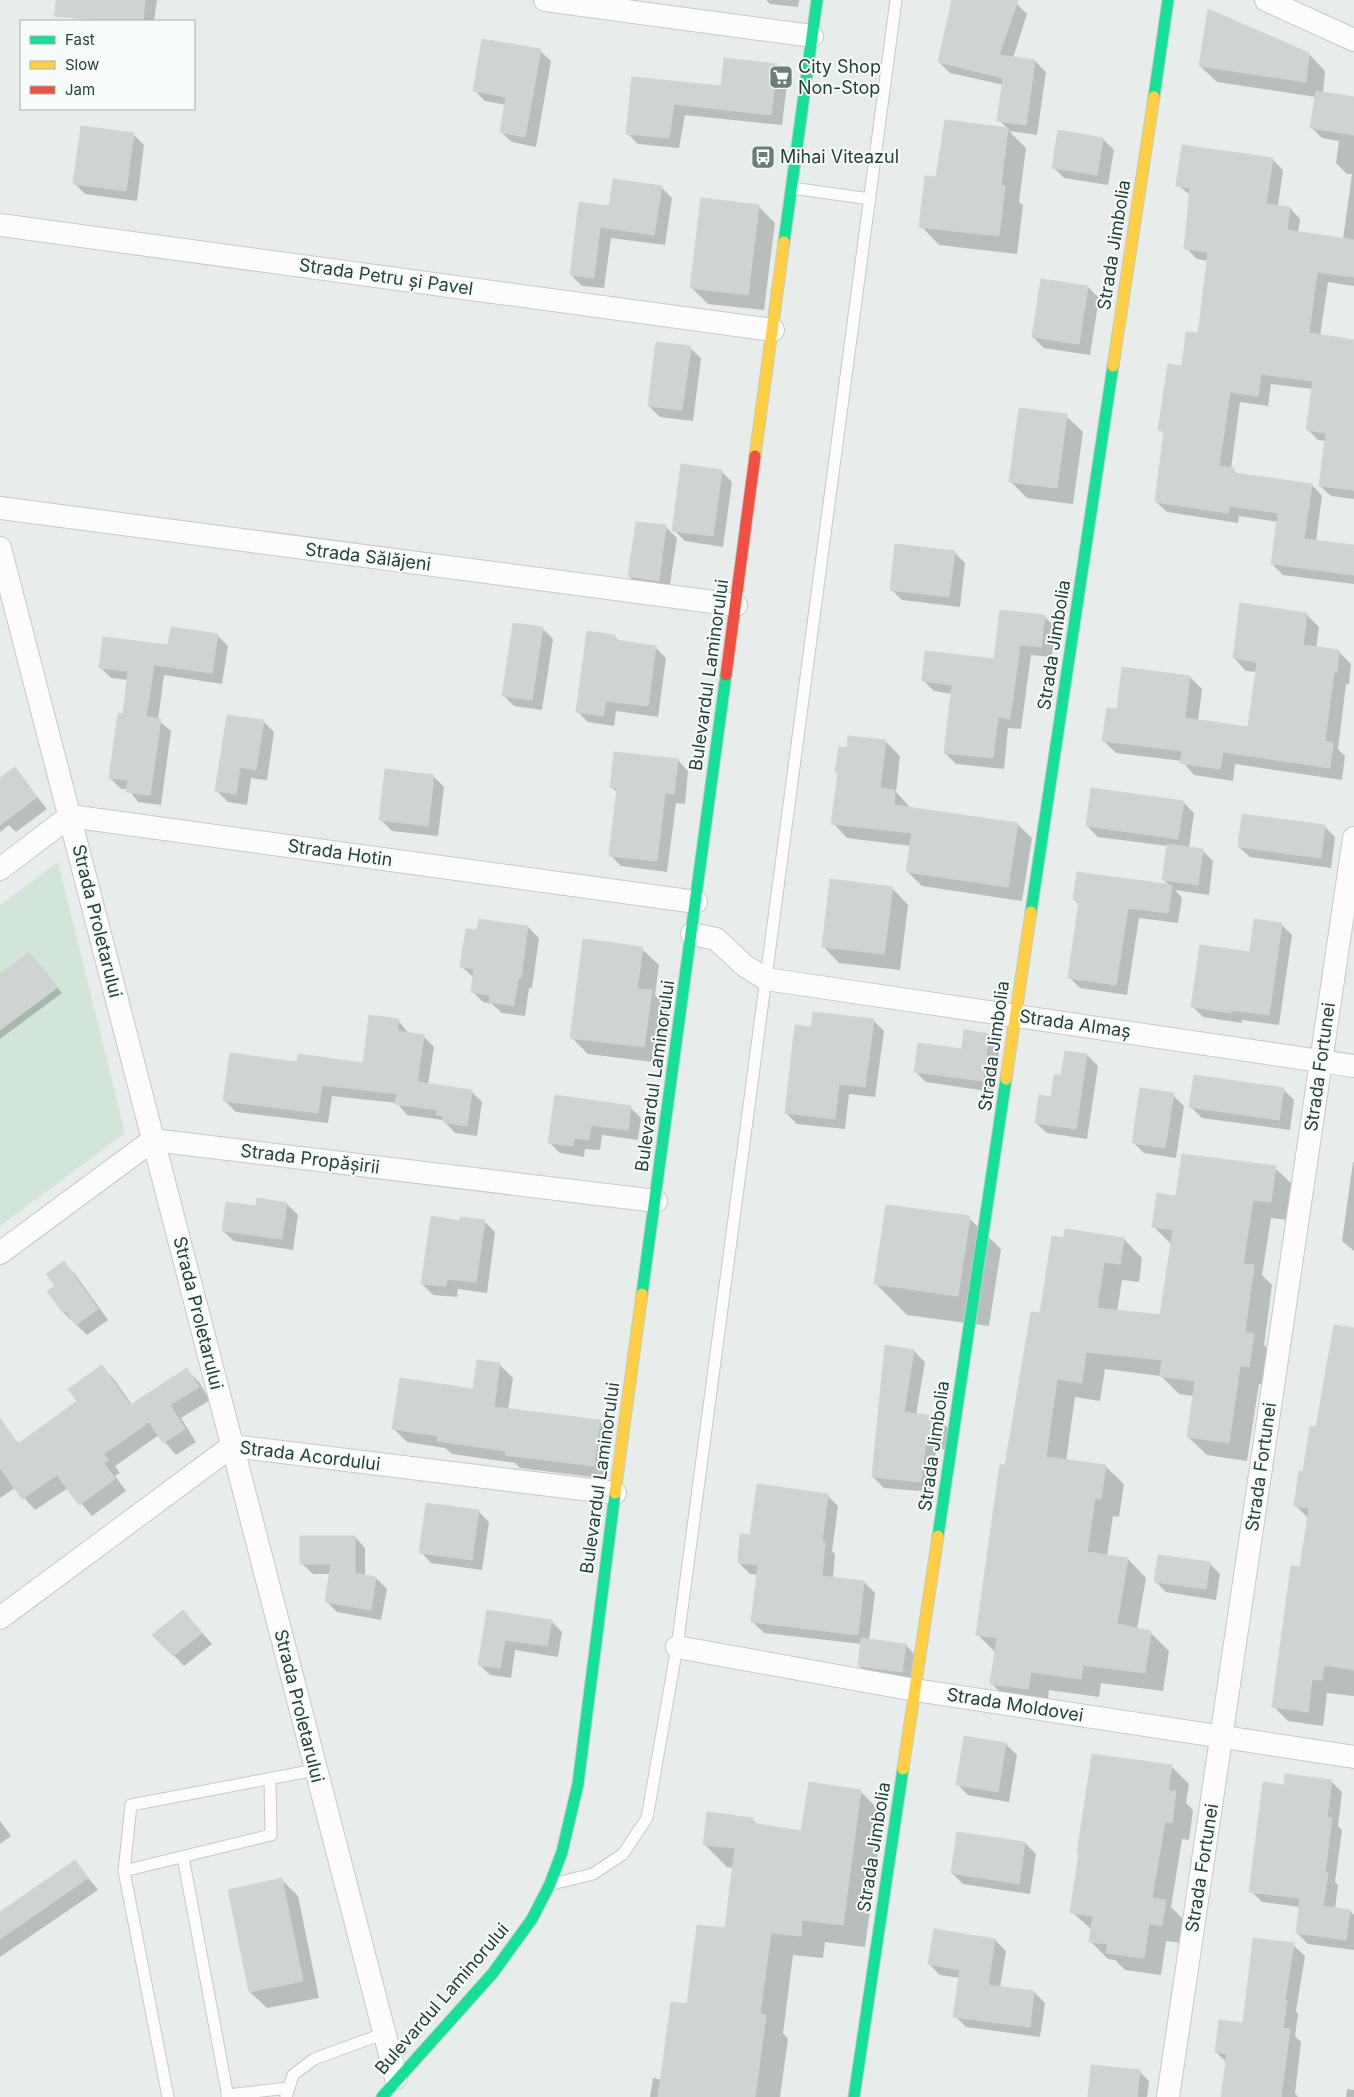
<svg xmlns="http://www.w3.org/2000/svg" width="1354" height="2097" font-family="Inter,sans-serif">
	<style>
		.green { fill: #d1e6d8 }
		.shadow { fill: #0003 }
		.building { fill: #cfd4d2; stroke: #d1d6d4 }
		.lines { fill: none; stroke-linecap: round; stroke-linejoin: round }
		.lane-casing { stroke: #c5cac8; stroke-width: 13 }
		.street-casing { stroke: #c5cac8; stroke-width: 24 }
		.fast-casing { stroke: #c3cbc8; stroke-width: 13 }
		.slow-casing { stroke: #c3cbc8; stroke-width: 13 }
		.jam-casing { stroke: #c3cbc8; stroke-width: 13 }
		.lane { stroke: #fcfcfc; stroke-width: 11 }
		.street { stroke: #fcfcfc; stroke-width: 22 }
		.fast { stroke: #16e098; stroke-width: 11 }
		.slow { stroke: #ffcf43; stroke-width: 11 }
		.jam { stroke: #f24e42; stroke-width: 11 }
		.labels { text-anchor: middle; stroke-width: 4; stroke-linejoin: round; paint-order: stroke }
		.poi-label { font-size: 18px; fill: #24423a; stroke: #f7fbf9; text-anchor: start }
		.street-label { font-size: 18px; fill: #24423a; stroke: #f7fbf9 }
	</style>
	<rect width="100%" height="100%" fill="#e8edeb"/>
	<path class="green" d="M58 862 125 1133 0 1226V905Z"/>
	<path class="shadow" d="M96 0H157L154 21H96L94 19Z
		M766 0H799L798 7 770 4Z
		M953 0H1006L1016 3 1027 14 1013 58 1035 61 1046 72 1037 135 1009 131 1026 148 1019 202 1023 205 1017 254 939 245 921 226 937 179 1008 129 999 120 1004 85 950 73 939 62Z
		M540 51 551 61 536 147 512 142 501 132 506 105 485 101 474 90Z
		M1309 54 1325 71 1323 93 1354 99V286L1328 282 1320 336 1354 342V499L1331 496 1320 486 1326 441 1318 440 1307 429 1313 389 1271 384 1268 406 1240 402 1231 469 1239 475 1312 485 1322 496 1316 541 1354 547V584L1283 575 1272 564 1278 522 1239 516 1238 523 1167 512 1156 502 1165 435 1160 429 1199 335 1208 261 1197 259 1186 248 1191 196 1178 185 1272 159 1283 170 1278 206 1290 208 1300 219 1298 233 1343 239 1352 174H1347L1336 163 1339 141 1322 138 1311 127 1316 97 1217 82 1200 66Z
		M777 65 788 76 782 125 685 115 679 148 638 144 627 133 633 78 722 87Z
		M1059 132 1103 139 1114 150 1108 185 1064 178 1053 167Z
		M133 134 144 145 137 201 85 194 74 183Z
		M661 187 672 198 665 245 611 238 604 288 582 286 571 275 610 208Z
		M758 206 775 223 764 310 708 304 691 287Z
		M1088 287 1099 298 1090 355 1044 348 1033 337Z
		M690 348 701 358 693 421 660 417 649 406Z
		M1066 416 1083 432 1073 504 1027 498 1010 481Z
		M721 471 732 482 723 547 685 541 674 530Z
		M637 523 666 527 677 538 669 591 640 587 629 576Z
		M954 552 965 563 960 607 902 600 891 589Z
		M1306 614 1319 627 1316 649 1339 652 1351 664 1349 684H1346L1338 749 1345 756 1342 780 1235 764 1233 781 1194 775 1182 761 1116 753 1103 740 1118 710 1190 677 1202 689 1198 721 1249 728 1257 672 1246 671 1234 658Z
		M1044 616 1055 627 1052 657 1031 655 1021 729 1008 728 1004 769 956 764 945 753 952 694 934 691 923 680 995 660Z
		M542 628 553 639 542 710 514 706 503 695Z
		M217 635 228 646 222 684 164 675 158 720 171 731 161 805 138 802 128 789H121L110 778 124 715 128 680 111 678 100 667Z
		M615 637 620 642 655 647 666 658 658 717 616 711 614 726 588 722 577 711Z
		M263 721 274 732 267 780 251 778 247 805 228 802 217 791Z
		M885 741 900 756 896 792 909 806V808L1017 824 1032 838 1022 901 922 886 908 872 911 846 847 838 833 823 839 774 836 772 848 750Z
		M678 760 688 771 685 804 676 803 667 872 621 866 610 855 618 793 611 787Z
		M15 769 47 809 16 832 9 825 0 832V779Z
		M433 776 444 787 438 836 392 831 381 820Z
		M1183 802 1194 813 1189 848 1202 850 1213 861 1209 895 1175 890 1182 898 1178 923 1139 918 1127 995 1080 988 1069 977 1080 905 1074 900 1171 887 1164 880 1168 846 1098 837 1087 826Z
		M1324 826 1335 837 1331 868 1250 857 1239 847Z
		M892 888 908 905 900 970 839 963 823 946Z
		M1281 924 1292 935 1279 1025 1242 1020V1023L1203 1017 1192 1006Z
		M528 927 539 938 532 988H529L525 1016 502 1013 492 1004 483 1002 472 991 474 978 462 967 478 932Z
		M642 949 659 965 655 995 668 1008 661 1063 588 1054 571 1037Z
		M34 959 62 993 0 1039V975Z
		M398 1020 409 1034 423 1036 434 1047 428 1085 471 1091 482 1102 477 1136 455 1133 443 1120 407 1115 397 1103 332 1096 328 1123 236 1112 225 1101 298 1063 364 1064Z
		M873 1020 884 1031 875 1097 849 1094 845 1129 797 1124 786 1113 812 1029Z
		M989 1035 1000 1046 993 1092 926 1082 915 1071 963 1050Z
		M1087 1055 1098 1066 1087 1139 1047 1133 1036 1123 1062 1077Z
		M1283 1089 1294 1100 1290 1130 1202 1118 1191 1107Z
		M1173 1095 1184 1106 1176 1158 1144 1153 1133 1142Z
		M630 1107 641 1118 638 1140 602 1135 600 1150 585 1149 584 1157 560 1153 549 1142Z
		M1353 1162H1354V1251L1342 1241Z
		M1275 1168 1294 1186 1289 1220 1271 1218 1262 1275 1272 1285 1264 1345 1272 1353 1267 1385 1259 1384 1247 1461 1207 1455 1188 1437 1194 1396 1179 1394 1161 1376 1105 1369 1100 1401 1075 1397 1066 1461 1105 1466 1124 1484 1119 1517 1113 1516 1107 1556 1128 1559 1146 1578 1137 1629 1150 1632 1169 1651 1163 1691 1101 1683 1099 1697 1049 1690 1047 1707 1010 1702 992 1684 996 1653 978 1635 1006 1466 1041 1315 1124 1239 1142 1258 1139 1282 1122 1280 1117 1312 1161 1316 1172 1245 1153 1226 1177 1197Z
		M258 1200 287 1204 298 1215 293 1250 234 1241 223 1231 257 1207Z
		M969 1218 1001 1249 989 1326 907 1315 876 1284Z
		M484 1221 495 1232 487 1293 458 1289 457 1297 433 1295 422 1284Z
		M64 1263 75 1274 108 1320 87 1335 64 1313 49 1291 57 1286Z
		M1354 1329V1696L1327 1693 1323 1726 1288 1721 1274 1707 1309 1519 1295 1505 1317 1428Z
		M914 1351 925 1362 916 1415 938 1418 949 1429 946 1450 936 1448 932 1492 884 1488 873 1477Z
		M499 1364 513 1378 508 1410 599 1421 613 1434 607 1479 520 1468 515 1463 452 1454 445 1448 407 1442 393 1428 474 1390Z
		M102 1367 114 1379 132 1405 187 1370 199 1382 210 1400 181 1418 196 1442 176 1455 159 1435 115 1466 120 1473 115 1476 126 1491 92 1516 68 1488 35 1510 15 1488 0 1498V1442L10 1435 20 1444 78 1402Z
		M827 1495 838 1506 832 1551 835 1554 833 1578 864 1582 875 1593 869 1641 906 1645 916 1656 912 1682 870 1677 859 1666 862 1644 764 1633 753 1622 758 1575 750 1574 739 1563 751 1536Z
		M478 1511 489 1522 482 1570 431 1563 421 1552Z
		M355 1537 365 1548V1576L376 1578 387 1589 381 1620 337 1612 326 1601 331 1574H313L302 1564Z
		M1209 1563 1220 1574 1216 1600 1166 1592 1156 1582Z
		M183 1611 212 1644 184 1666 154 1635Z
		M488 1611 551 1621 562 1632 558 1657 515 1650 511 1678 490 1675 479 1664Z
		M1006 1744 1017 1755 1009 1802 968 1795 957 1784Z
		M1171 1766 1189 1784 1186 1803 1193 1810 1189 1840 1182 1839 1171 1907 1183 1919 1180 1943 1166 1941 1161 1975 1125 1970 1115 1960 1108 1959 1090 1941 1092 1930 1072 1912 1080 1855 1078 1853Z
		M1331 1781 1342 1792 1338 1826 1342 1830 1335 1882 1338 1885 1335 1909 1350 1911 1354 1915V1950L1308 1944 1297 1933 1300 1907 1262 1902 1251 1891 1285 1786Z
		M860 1791 883 1814 865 1947 825 1942 823 1958 793 1955 783 2033 788 2039 780 2097H783H650L653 2078 662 2080 688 2006 726 1930 734 1868 727 1867 704 1844 752 1819 759 1826 802 1833Z
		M0 1821 11 1836 0 1844Z
		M1025 1843 1036 1854 1030 1894 963 1884 952 1873Z
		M75 1862 98 1890 0 1957V1913Z
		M282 1880 298 1896 319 1998 267 2008 250 1992Z
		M995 1940 1006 1951 1000 1988 1034 1992 1045 2003 1040 2037 966 2027 955 2016 960 1978 940 1975 929 1964Z
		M1293 1945 1305 1956 1296 2011 1298 2014 1295 2036 1301 2042 1295 2093 1298 2097H1222L1227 2063 1216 2052 1244 2025Z
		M1139 2071 1149 2081 1147 2097H1089Z
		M1347 2089 1354 2090V2097H1346Z"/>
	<path class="building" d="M56 0H145L143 21H109L55 16Z
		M952 0H1018L999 55 1035 60 1026 125 997 121 1003 78 938 62Z
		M1208 9 1309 53 1306 82 1199 66Z
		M482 39 541 49 525 137 500 132 506 97 473 91Z
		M724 58 777 64 771 115 674 104 669 138 626 134 632 77 721 86Z
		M1316 91 1354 97V135L1310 128Z
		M945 120 1008 128 1001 185 1005 186 999 236 919 227 925 176 936 177Z
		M81 126 134 133 126 191 73 184Z
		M1058 130 1103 138 1097 175 1052 168Z
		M1182 145 1273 158 1266 204 1290 207 1287 230 1354 240V277L1317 272 1309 333 1354 340V490L1319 486 1326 433 1306 430 1313 381 1261 374 1258 396 1230 392 1219 466 1234 468V473L1312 484 1304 539 1354 545V575L1271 564 1278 513 1229 506 1228 513 1155 502 1164 431 1158 430 1168 364 1182 366 1186 332 1198 333 1208 252 1184 249 1190 188 1176 186Z
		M613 179 662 186 654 235 600 227 594 278 570 275 579 202 609 206Z
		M701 198 759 205 748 295 690 288Z
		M1041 279 1088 286 1079 344 1032 337Z
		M656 342 691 346 682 410 648 406Z
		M1019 408 1067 414 1057 488 1009 482Z
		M681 464 722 470 713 536 672 531Z
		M636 522 666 525 659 581 628 576Z
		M895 544 955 551 949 597 890 590Z
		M1240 603 1307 613 1303 645 1339 650 1337 672H1334L1325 741 1333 743 1330 768 1223 752 1220 769 1180 763 1182 751 1102 741 1107 708 1117 709 1122 667 1190 676 1185 718 1248 727 1257 662 1233 658Z
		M1000 610 1045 615 1041 647 1020 645 1010 719 998 717 993 758 944 753 952 685 922 681 925 651 994 659Z
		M513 623 543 627 532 700 502 696Z
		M171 627 218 634 212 673 154 665 146 717 161 719 150 795 126 792 128 780 109 778 118 713 123 714 128 671 99 668 103 637 168 645Z
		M587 631 615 635V640L656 646 648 706 606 701 603 716 576 712Z
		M227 715 264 720 256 770 240 767 236 794 215 791Z
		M848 736 886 740 880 788 895 790 894 805 1018 823 1008 887 906 872 912 833 831 824 838 773 835 772 839 747 847 748Z
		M614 752 678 759 674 794 665 793 657 861 609 856 617 788 610 787Z
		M15 767 37 797 0 825V778Z
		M385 769 434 775 428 826 379 820Z
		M1091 788 1184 801 1178 839 1086 826Z
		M1242 814 1325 825 1321 858 1238 847Z
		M1167 844 1203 849 1198 885 1162 880Z
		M1077 872 1172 885 1168 913 1128 908 1116 985 1068 978 1079 901 1073 900Z
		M830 879 893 887 884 954 822 947Z
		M479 919 528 926 521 978H518L514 1006 489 1002 490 995 471 992 474 969 460 967 466 929 477 930Z
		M1254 919 1282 923 1269 1015 1231 1010V1013L1191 1007 1200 945 1250 952Z
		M583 939 643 947 637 989 652 990 644 1047 570 1038Z
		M29 952 58 987 0 1030V974Z
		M813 1012 874 1019 865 1087 839 1084 835 1119 785 1113 795 1025 811 1027Z
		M369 1015 399 1019 397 1031 424 1035 417 1082 472 1090 467 1126 443 1122V1116L436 1115 437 1110 395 1104 397 1094 322 1085 318 1113 223 1101 230 1053 297 1062 298 1054 363 1063Z
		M964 1030 989 1034 983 1081 914 1072 918 1043 962 1049Z
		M1065 1051 1087 1054 1076 1129 1035 1123 1039 1095 1051 1097 1054 1075H1061Z
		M1194 1075 1284 1088 1279 1120 1189 1107Z
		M1140 1088 1174 1093 1165 1148 1132 1143Z
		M555 1095 631 1106 628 1130 591 1125 589 1140 574 1138 573 1146 548 1143Z
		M1182 1154 1276 1166 1271 1202 1253 1200 1243 1264 1254 1265 1245 1332 1254 1334 1249 1367 1240 1366 1229 1443 1187 1437 1195 1381 1160 1376 1162 1360 1086 1352 1082 1383 1057 1379 1046 1457 1106 1465 1101 1499 1095 1498 1087 1552 1128 1558 1117 1624 1151 1631 1145 1673 1083 1665 1081 1679 1031 1672 1028 1689 990 1684 997 1638 976 1635 997 1485 1000 1464 1005 1465 1031 1312 1040 1313 1052 1236 1064 1238 1065 1229 1124 1238 1120 1264 1104 1262 1097 1308 1160 1315 1173 1230 1152 1227 1157 1193 1176 1196Z
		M257 1198 287 1203 282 1239 222 1231 226 1202 256 1206Z
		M886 1205 970 1216 958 1296 874 1284Z
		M431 1216 460 1221V1217L485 1220 476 1282 447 1279 446 1286 421 1284Z
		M64 1261 98 1309 76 1325 66 1311 63 1313 47 1291 55 1286 46 1274Z
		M1334 1325 1354 1328V1670L1324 1665 1322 1680 1312 1679 1308 1712 1272 1707 1291 1566 1300 1567 1309 1508 1294 1506 1299 1471 1303 1472 1310 1426 1316 1427Z
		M885 1345 914 1350 904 1412 939 1417 935 1439 926 1438 921 1482 872 1477Z
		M477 1360 500 1363 494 1407 600 1420 594 1466 505 1455 506 1451 437 1441 438 1436 392 1429 400 1378 473 1389Z
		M102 1365 130 1405 187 1368 199 1387 170 1405 185 1429 163 1443 149 1422 104 1454 109 1460 104 1463 115 1479 79 1505 57 1475 22 1499 0 1468V1418L18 1444 77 1401 68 1389Z
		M757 1484 828 1494 822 1542H825L822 1576 864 1581 858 1635 751 1622 758 1565 738 1563 740 1534 750 1535Z
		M426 1503 479 1510 472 1560 419 1553Z
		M300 1536H355V1573L376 1577 371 1610 325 1602 331 1564H300Z
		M1158 1555 1210 1562 1206 1589 1154 1582Z
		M183 1610 202 1633 173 1656 152 1635Z
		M487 1610 552 1620 547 1646 505 1640 500 1668 478 1665Z
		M861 1638 906 1644 902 1672 858 1666Z
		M964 1736 1006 1743 998 1792 956 1785Z
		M1092 1754 1172 1765 1168 1791H1176L1172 1823 1165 1822 1152 1898 1166 1900 1162 1926 1149 1924 1144 1958 1106 1953 1108 1944 1089 1942 1093 1916 1070 1913 1079 1853H1077Z
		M1285 1774 1332 1780 1327 1817 1332 1818 1325 1873H1328L1323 1906 1350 1910 1346 1940 1296 1933 1300 1898 1249 1892 1263 1782 1284 1785Z
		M809 1782 861 1790 843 1925 802 1920 801 1936 771 1933 760 2014 766 2015 755 2097H658L671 2002 687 2004 697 1925 725 1928 735 1848 703 1845 707 1812 753 1818 752 1823 801 1831Z
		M957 1832 1025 1842 1019 1884 951 1873Z
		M75 1860 88 1878 0 1939V1912Z
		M282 1878 303 1981 249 1992 228 1890Z
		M934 1929 995 1939 988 1985 1034 1991 1030 2027 953 2017 960 1970 928 1964Z
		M1253 1938 1294 1943 1285 2000 1287 2001 1283 2028 1290 2029 1281 2097H1221L1227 2054 1215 2052 1219 2020 1243 2023Z
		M1091 2065 1140 2070 1137 2097H1088Z"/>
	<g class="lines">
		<g class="lane-casing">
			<path id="lane" d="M792 188 870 199
				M183 1857 228 2097
				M124 1871 271 1835 270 1778
				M552 1884 593 1874 623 1854 647 1818 677 1647 896 0
				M227 2095 288 2088
				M168 2097 124 1871 131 1805 315 1770
				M286 2097 293 2075 314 2059 385 2033"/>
		</g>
		<g class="street-casing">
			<path id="street" d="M545 0 812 36
				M1266 0 1354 40
				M0 225 773 330
				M0 508 736 605
				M0 548 396 2078
				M0 869 70 816 696 902
				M692 934 716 939 745 966 766 979 1354 1066
				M0 1253 153 1140 656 1201
				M0 1618 232 1446 615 1493
				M677 1647 915 1690 1354 1757
				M1168 2097 1354 838"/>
		</g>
		<g class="fast-casing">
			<path id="fast" d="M1154 97 1168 0
				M784 242 817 0
				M1031 912 1113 366
				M642 1294 726 675
				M938 1536 1006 1079
				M382 2097 493 1973 532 1919 550 1884 562 1852 578 1784 615 1493
				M854 2097 903 1769"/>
		</g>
		<g class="slow-casing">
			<path id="slow" d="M1113 366 1154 97
				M755 456 784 242
				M1006 1079 1031 912
				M615 1493 642 1294
				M903 1769 938 1536"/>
		</g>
		<g class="jam-casing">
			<path id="jam" d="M726 675 755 456"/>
		</g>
		<use href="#lane" class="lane"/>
		<use href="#street" class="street"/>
		<use href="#fast" class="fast"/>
		<use href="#slow" class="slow"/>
		<use href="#jam" class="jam"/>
	</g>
	<defs>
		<g id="supermarket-square" transform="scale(1.25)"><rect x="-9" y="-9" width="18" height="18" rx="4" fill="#697e78" stroke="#f7fbf9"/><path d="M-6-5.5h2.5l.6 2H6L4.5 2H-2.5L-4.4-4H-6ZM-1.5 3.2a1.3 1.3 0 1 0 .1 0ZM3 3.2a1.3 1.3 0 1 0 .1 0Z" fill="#fff"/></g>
		<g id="bus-square" transform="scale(1.25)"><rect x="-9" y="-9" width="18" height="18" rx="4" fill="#697e78" stroke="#f7fbf9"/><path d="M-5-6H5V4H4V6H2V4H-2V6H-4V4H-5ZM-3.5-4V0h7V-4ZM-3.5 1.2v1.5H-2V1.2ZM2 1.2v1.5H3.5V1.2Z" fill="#fff"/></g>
	</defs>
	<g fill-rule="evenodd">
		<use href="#supermarket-square" x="781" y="77"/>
		<use href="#bus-square" x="763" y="157"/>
	</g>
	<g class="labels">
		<g class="poi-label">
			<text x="798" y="73">City Shop<tspan x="798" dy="21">Non-Stop</tspan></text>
			<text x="780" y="163">Mihai Viteazul</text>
		</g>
		<g class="street-label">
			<text transform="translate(1114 245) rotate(-81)" y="6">Strada Jimbolia</text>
			<text transform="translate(386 277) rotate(8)" y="6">Strada Petru și Pavel</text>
			<text transform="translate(368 557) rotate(7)" y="6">Strada Sălăjeni</text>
			<text transform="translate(1054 645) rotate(-81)" y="6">Strada Jimbolia</text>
			<text transform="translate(709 675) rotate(-82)" y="6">Bulevardul Laminorului</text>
			<text transform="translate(340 853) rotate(8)" y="6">Strada Hotin</text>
			<text transform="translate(97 921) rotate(76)" y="6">Strada Proletarului</text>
			<text transform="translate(1075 1024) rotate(8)" y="6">Strada Almaș</text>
			<text transform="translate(994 1046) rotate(-82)" y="6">Strada Jimbolia</text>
			<text transform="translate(1320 1067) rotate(-82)" y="6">Strada Fortunei</text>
			<text transform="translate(655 1076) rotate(-82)" y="6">Bulevardul Laminorului</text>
			<text transform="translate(310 1159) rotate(7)" y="6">Strada Propășirii</text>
			<text transform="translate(198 1313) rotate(76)" y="6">Strada Proletarului</text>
			<text transform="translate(934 1446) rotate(-82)" y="6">Strada Jimbolia</text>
			<text transform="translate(310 1456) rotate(7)" y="6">Strada Acordului</text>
			<text transform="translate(1261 1467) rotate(-82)" y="6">Strada Fortunei</text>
			<text transform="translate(600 1478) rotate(-82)" y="6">Bulevardul Laminorului</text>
			<text transform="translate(1015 1705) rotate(9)" y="6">Strada Moldovei</text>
			<text transform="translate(299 1706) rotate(76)" y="6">Strada Proletarului</text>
			<text transform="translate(874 1847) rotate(-81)" y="6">Strada Jimbolia</text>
			<text transform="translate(1202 1868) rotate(-81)" y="6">Strada Fortunei</text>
			<text transform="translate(442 1999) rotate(-49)" y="6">Bulevardul Laminorului</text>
		</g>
	</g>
	<rect x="20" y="20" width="175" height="90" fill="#f7fbf9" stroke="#a3b1ad"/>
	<rect x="30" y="36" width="25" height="8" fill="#16e098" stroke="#a3b1ad"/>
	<text x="65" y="45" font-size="15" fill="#24423a">Fast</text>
	<rect x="30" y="61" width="25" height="8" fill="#ffcf43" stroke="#a3b1ad"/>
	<text x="65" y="70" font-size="15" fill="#24423a">Slow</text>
	<rect x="30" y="86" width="25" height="8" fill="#f24e42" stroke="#a3b1ad"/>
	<text x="65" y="95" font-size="15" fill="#24423a">Jam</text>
</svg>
